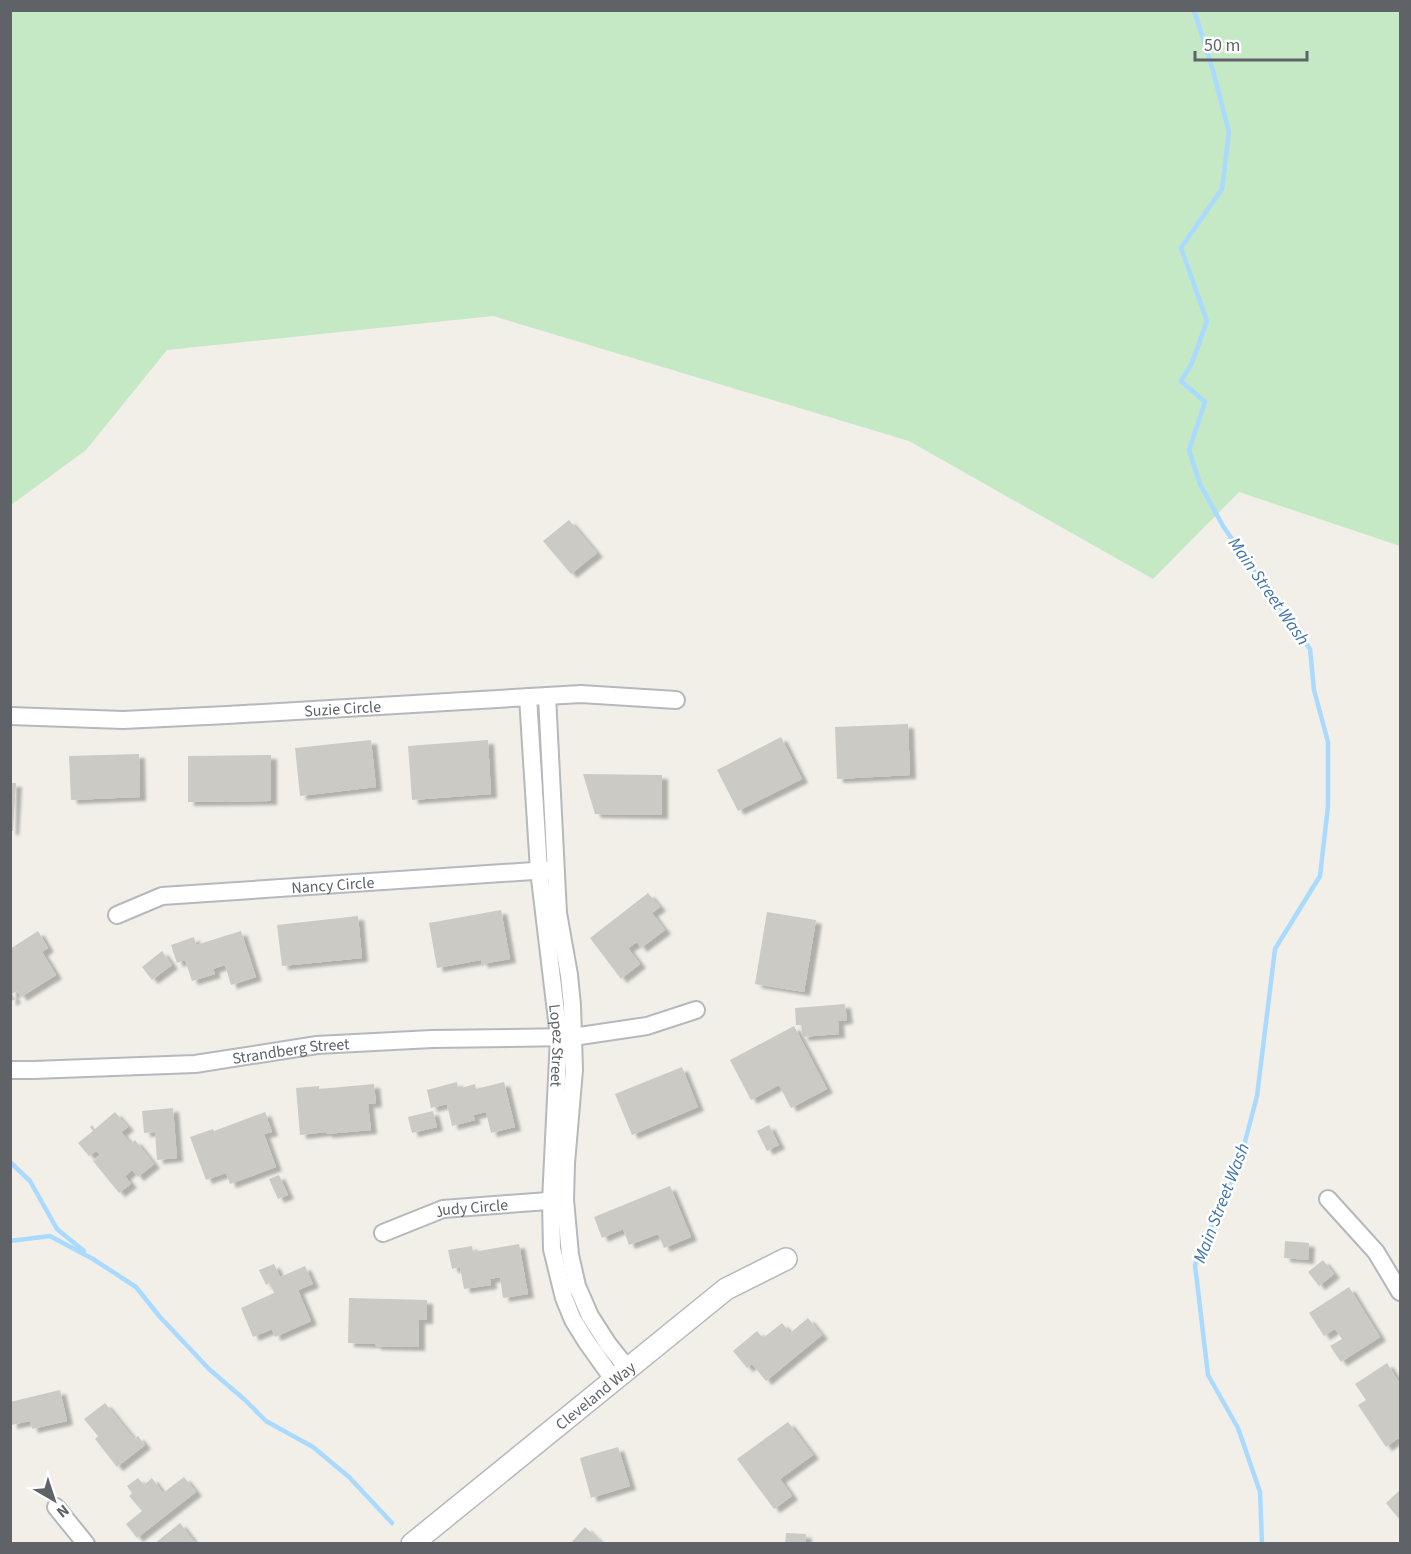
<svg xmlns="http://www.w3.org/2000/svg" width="1411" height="1554" font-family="'Source Sans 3',sans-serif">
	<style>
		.green { fill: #c5e8c5 }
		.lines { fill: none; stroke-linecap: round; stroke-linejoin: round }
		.stream { stroke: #aadaff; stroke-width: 4.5 }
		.building { fill: #cccac5; filter: url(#shadow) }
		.minor-casing { stroke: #b5b8bc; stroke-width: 20 }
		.tertiary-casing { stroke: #b5b8bc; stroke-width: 24 }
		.minor { stroke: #fff; stroke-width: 16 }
		.tertiary { stroke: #fff; stroke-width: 21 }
		.labels { text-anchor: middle; stroke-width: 5; stroke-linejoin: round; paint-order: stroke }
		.street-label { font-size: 16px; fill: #5f6368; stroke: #fff }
		.water-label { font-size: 18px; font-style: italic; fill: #4174aa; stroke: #fff }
	</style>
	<defs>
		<filter id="shadow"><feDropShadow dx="6" dy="4" stdDeviation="1.5" flood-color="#0004"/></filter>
	</defs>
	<rect width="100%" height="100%" fill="#f1efe8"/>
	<path class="green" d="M11 10 1400 11V546L1239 492 1153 579 909 441 493 316 167 350 86 450 11 505Z"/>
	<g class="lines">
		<path class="stream" d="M1194 10 1212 67 1229 132 1222 189 1181 248 1207 321 1192 363 1181 381 1205 402 1189 450 1200 484 1223 526 1241 552 1310 649 1314 690 1328 742V806L1320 876 1275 949 1257 1096 1240 1161 1195 1265 1208 1375 1238 1428 1260 1492 1262 1544
			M10 1162 30 1181 57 1229 84 1251
			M10 1241 50 1236 93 1259 136 1287 160 1317 209 1369 245 1400 266 1421 313 1447 349 1477 392 1523"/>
	</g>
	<path class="building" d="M569 520 597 553 571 574 543 541Z
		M908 724 910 775 837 779 835 727Z
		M781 737 802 779 738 811 717 770Z
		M371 740 376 787 300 796 295 748Z
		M488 740 491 794 412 800 408 746Z
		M139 754 140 797 71 800 69 756Z
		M271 755V801L188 802V756Z
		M583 774 662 775V815L595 814Z
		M10 783H16L13 831H10Z
		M648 893 660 907 652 913 665 930 641 948 637 942 628 948 640 964 621 979 590 938Z
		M501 910 510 959 482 964 481 960 437 968 429 923Z
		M767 912 816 920 804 992 755 984Z
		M358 916 362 958 282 966 277 925Z
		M38 931 48 948 42 952 56 975 21 997 17 991 12 994 15 999 10 1002V949Z
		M241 931 256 977 231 985 225 965 213 969 215 974 192 981 185 960 177 963 171 945 194 937 196 945Z
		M162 951 172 965 152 980 142 967Z
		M845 1004 847 1020 838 1021 839 1034 802 1037V1025H796L795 1008Z
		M794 1026 827 1089 791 1108 779 1085 751 1100 730 1060Z
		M682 1067 698 1107 632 1135 615 1094Z
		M457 1082 458 1089 475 1084 476 1089 504 1082 515 1127 491 1133 486 1112 473 1115 475 1120 452 1126 447 1104 431 1108 427 1090Z
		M374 1084 376 1103 368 1104 371 1130 326 1134V1132L300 1135 296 1088 319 1086V1089Z
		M173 1108 177 1158 157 1160 155 1132 144 1133 142 1111Z
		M433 1111 437 1127 412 1133 408 1117Z
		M115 1112 128 1127 121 1132 131 1144 135 1140 154 1164 138 1177 132 1170 125 1176 131 1184 119 1193 93 1161 100 1155 96 1151 89 1156 78 1143 93 1131 90 1127 92 1125 95 1129Z
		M265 1112 272 1132 264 1134 276 1167 230 1184 226 1173 206 1180 190 1137 213 1129 214 1131Z
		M769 1125 779 1145 767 1151 757 1131Z
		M279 1175 288 1195 278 1199 269 1179Z
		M670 1186 691 1237 664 1248 658 1234 629 1245 623 1229 602 1238 594 1217Z
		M1285 1241 1309 1243 1308 1260 1284 1258Z
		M519 1244 528 1294 503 1298 500 1277 490 1279 491 1285 464 1289 460 1267 452 1269 448 1250 472 1246 473 1252Z
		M1323 1260 1334 1274 1319 1286 1308 1272Z
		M274 1264 280 1277 305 1266 313 1284 298 1290 311 1321 275 1337 272 1329 253 1337 241 1308 274 1293 270 1283 266 1285 259 1270Z
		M1349 1287 1380 1337 1341 1362 1330 1346 1342 1339 1335 1329 1324 1336 1309 1313Z
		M349 1298 427 1300V1320H419V1347L375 1346V1344L348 1343Z
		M808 1318 822 1335 766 1381 752 1364 747 1368 733 1351 757 1331 763 1338 782 1323 790 1333Z
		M1387 1363 1400 1384V1437L1386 1447 1358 1405 1366 1400 1355 1384Z
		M60 1390 67 1421 32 1429 30 1421 11 1425 10 1402Z
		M105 1403 134 1439 138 1436 145 1445 117 1467 95 1439 98 1436 84 1419Z
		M788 1422 813 1455 780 1479 792 1496 774 1509 737 1459Z
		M618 1447 630 1486 591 1498 580 1458Z
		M184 1477 196 1492 137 1538 126 1524 142 1511 129 1496 132 1493 127 1486 138 1478 144 1485 152 1478 163 1493Z
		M1400 1490V1520L1386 1503Z
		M180 1523 196 1544H154Z
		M585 1527 603 1544H570Z
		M786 1533 806 1534 805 1544H785Z"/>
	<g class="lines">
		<g class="minor-casing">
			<g id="minor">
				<path d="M547 696 558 913 569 975 572 1005 574 1070 566 1163 565 1200 570 1255 577 1286 590 1316 608 1344 627 1368"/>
				<path id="s1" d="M528 697 539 870 559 1037 551 1201 552 1249 564 1298 573 1320 586 1341 613 1379"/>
				<path id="s2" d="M10 716 123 720 227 715 581 694 676 700"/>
				<path id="s3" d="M117 915 162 896 548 870"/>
				<path id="s4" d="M10 1070H33L195 1064 317 1045 432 1039 573 1037 647 1026 696 1010"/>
				<path d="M1328 1199 1376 1252 1400 1292"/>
				<path id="s5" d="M383 1233 443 1209 561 1200"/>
				<path d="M56 1507 86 1544"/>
			</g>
		</g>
		<g class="tertiary-casing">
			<g id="tertiary">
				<path id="s6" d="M412 1544 726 1289 786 1259"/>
			</g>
		</g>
		<use href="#minor" class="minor"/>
		<use href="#tertiary" class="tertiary"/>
	</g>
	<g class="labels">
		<g class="street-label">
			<text dy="6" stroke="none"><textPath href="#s2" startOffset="333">Suzie Circle</textPath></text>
			<text dy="6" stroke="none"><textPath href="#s3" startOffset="220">Nancy Circle</textPath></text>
			<text dy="6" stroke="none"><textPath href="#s1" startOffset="350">Lopez Street</textPath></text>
			<text dy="6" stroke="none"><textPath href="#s4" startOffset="282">Strandberg Street</textPath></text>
			<text dy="6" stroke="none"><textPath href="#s5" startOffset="93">Judy Circle</textPath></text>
			<text dy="6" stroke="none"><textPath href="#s6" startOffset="236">Cleveland Way</textPath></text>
		</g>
		<g class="water-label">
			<text transform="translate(1269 591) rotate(55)" y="6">Main Street Wash</text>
			<text transform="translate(1221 1203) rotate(-69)" y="6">Main Street Wash</text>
		</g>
	</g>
	<rect width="1411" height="1554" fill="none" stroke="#5f6368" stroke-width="24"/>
	<g transform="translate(54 1500) rotate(141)" stroke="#ffffff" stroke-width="4.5" paint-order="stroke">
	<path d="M0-4.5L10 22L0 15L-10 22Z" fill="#5f6368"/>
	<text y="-9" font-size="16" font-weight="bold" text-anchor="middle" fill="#5f6368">N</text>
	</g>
	<path d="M1195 51v9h112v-9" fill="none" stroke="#5f6368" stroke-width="3"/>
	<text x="1204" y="51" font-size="18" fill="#5f6368" stroke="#ffffff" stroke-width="4.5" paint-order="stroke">50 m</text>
</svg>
